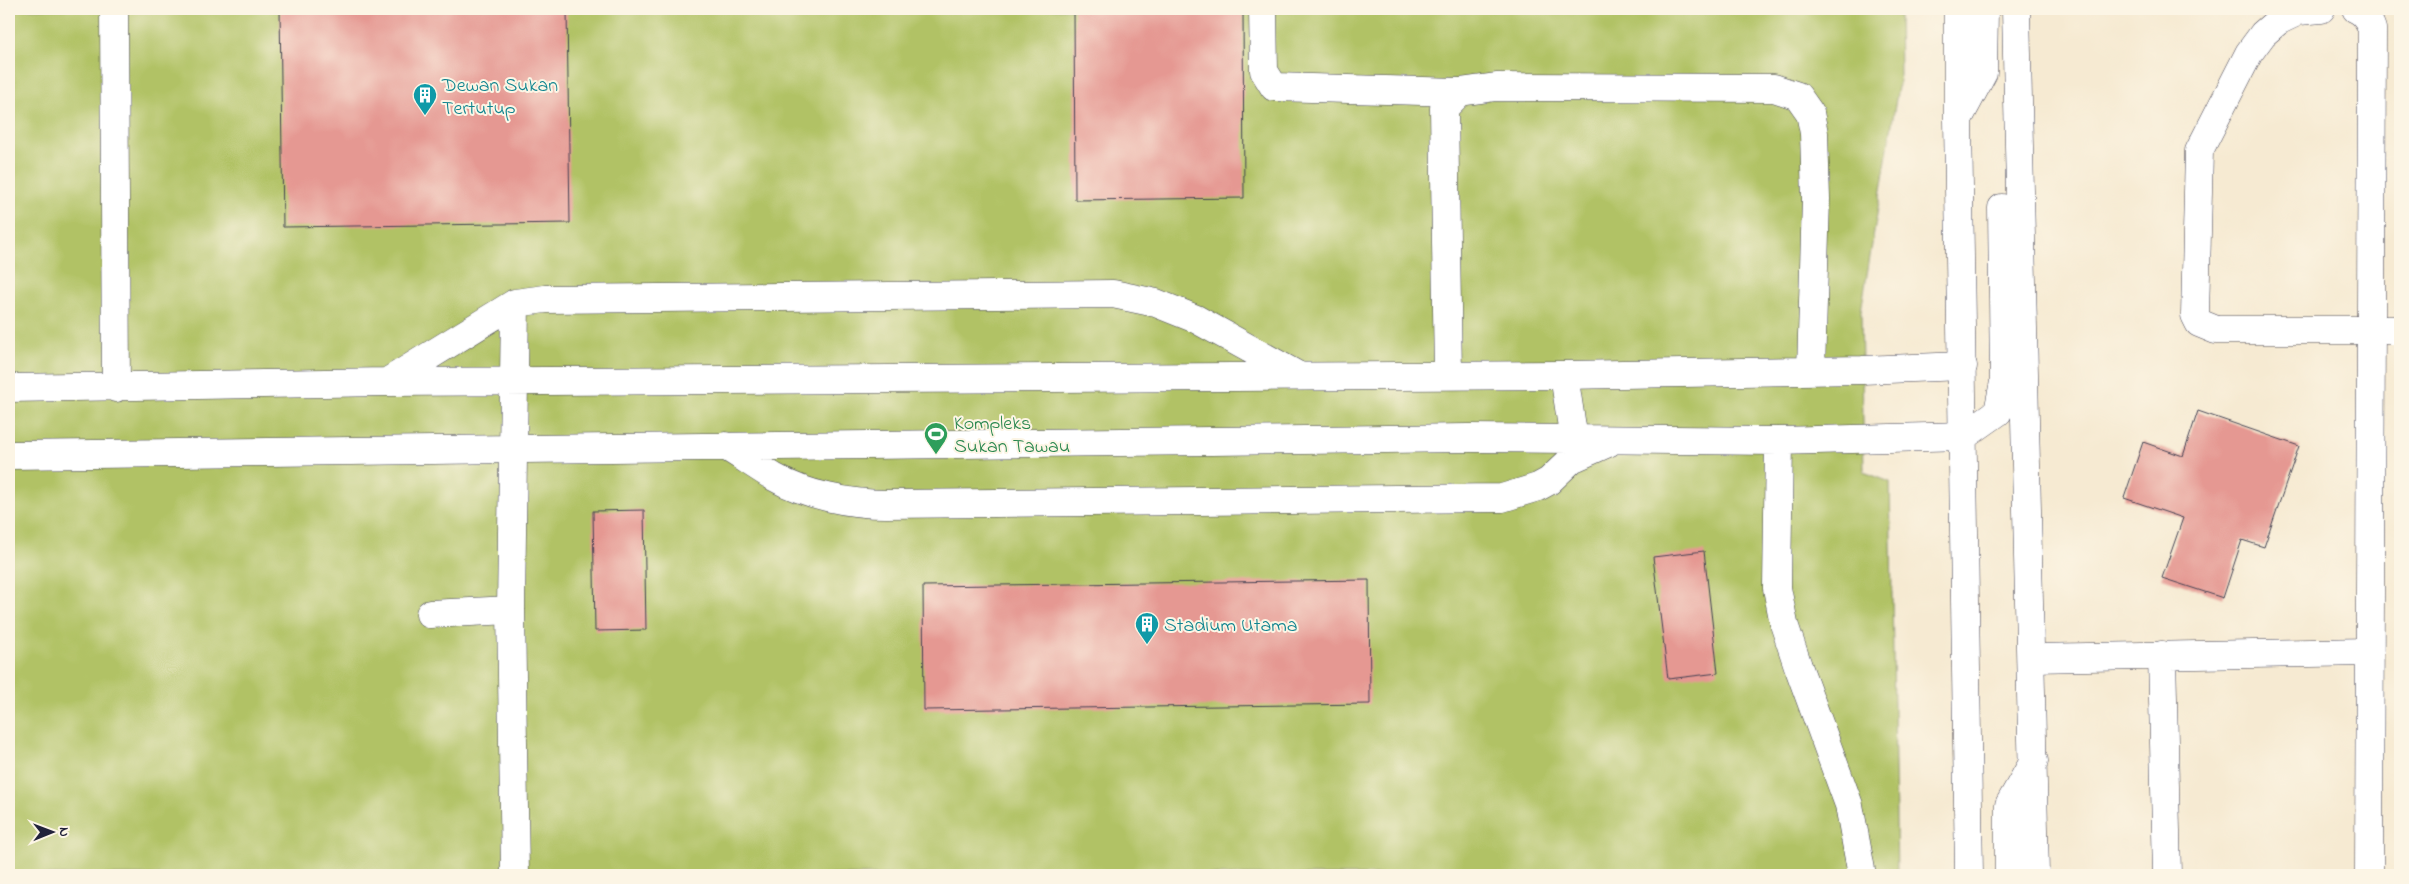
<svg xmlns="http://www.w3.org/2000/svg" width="2409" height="884" font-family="'Indie Flower',sans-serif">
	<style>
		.green { fill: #b1c265; stroke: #6a7250 }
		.building { fill: #e59892 }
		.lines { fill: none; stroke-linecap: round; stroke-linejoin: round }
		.minor-casing { stroke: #424052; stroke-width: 29 }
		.major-casing { stroke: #424052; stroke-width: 29 }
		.minor { stroke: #fff; stroke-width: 28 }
		.major { stroke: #fff; stroke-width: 28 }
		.labels { text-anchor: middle; stroke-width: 4; stroke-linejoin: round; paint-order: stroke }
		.culture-label { font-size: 20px; fill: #0d838f; stroke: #fcf5e5; text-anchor: start }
		.leisure-label { font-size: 20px; fill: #27864d; stroke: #fcf5e5; text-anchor: start }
	</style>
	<rect width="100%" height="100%" fill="#fcf5e5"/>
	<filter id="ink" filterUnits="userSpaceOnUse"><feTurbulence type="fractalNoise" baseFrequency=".02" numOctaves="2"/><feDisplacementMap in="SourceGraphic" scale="10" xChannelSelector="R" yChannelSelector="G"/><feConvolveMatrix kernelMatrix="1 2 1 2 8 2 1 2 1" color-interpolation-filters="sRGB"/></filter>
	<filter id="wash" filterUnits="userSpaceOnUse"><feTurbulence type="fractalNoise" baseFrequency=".0096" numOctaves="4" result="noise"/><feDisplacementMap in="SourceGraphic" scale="20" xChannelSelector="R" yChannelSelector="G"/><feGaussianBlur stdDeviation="1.12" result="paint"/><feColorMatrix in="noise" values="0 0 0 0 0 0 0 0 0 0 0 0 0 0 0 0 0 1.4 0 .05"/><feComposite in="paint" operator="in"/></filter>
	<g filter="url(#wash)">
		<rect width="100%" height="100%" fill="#f6ead2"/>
		<path class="green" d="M9 9H1899L1900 75 1861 311 1864 472 1890 482 1897 875H9Z"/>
		<g id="blocks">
			<path class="building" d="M280 9H567L570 223 283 227Z
				M1074 9H1243L1244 198 1075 200Z
				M2198 411 2299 446 2264 547 2242 540 2223 598 2162 578 2183 518 2124 498 2143 442 2183 456Z
				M644 510 646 630 595 631 593 511Z
				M1704 551 1718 673 1668 679 1653 557Z
				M1369 580 1370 704 924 710 923 586Z"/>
		</g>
	</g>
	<g filter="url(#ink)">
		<use href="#blocks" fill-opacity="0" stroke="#424052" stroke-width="1"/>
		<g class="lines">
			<g class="minor-casing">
				<path id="minor" d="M114 9 116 388
					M1263 9 1264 71 1274 87 1460 92
					M2321 9 2299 11 2278 21 2263 34 2249 53 2199 151 2195 315 2199 323 2216 330H2400
					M2356 9C2365 13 2369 20 2372 29L2369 875
					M515 303 511 610 515 875
					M1448 375 1444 108 1460 92 1496 87 1774 88 1798 96 1810 113 1814 133 1816 199 1811 370
					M1564 375 1574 440
					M387 382 515 303 545 299 1113 294 1156 303 1196 319 1297 375
					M9 388 387 382 1564 375 1862 370 1963 366
					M1779 441 1777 588 1784 624 1798 666 1849 805 1862 875
					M725 446C742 456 757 467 774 477 805 495 850 504 886 504L1502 498 1538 487 1549 481 1572 459 1608 443
					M9 455 1468 438 1779 441 1964 436
					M430 614 511 610
					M2162 655 2167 875
					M2032 658 2370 652"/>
			</g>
			<g class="major-casing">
				<path id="major" d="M1958 9V119L1969 875
					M2016 9 2035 875
					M1960 116 1983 73 1984 9
					M1964 436 1998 412 2004 382 2002 208
					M2009 875V805L2034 761"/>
			</g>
			<use href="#minor" class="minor"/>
			<use href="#major" class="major"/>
		</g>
	</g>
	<defs>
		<g id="building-pin" transform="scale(1.25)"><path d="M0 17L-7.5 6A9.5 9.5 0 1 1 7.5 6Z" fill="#0f9aa8" stroke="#fcf5e5"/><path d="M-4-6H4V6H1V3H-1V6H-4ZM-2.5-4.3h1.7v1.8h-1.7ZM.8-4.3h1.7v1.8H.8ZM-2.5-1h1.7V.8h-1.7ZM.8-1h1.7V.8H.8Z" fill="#fff"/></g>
		<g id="stadium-pin" transform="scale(1.25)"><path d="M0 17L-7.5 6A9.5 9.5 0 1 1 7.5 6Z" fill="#2e9e5b" stroke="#fcf5e5"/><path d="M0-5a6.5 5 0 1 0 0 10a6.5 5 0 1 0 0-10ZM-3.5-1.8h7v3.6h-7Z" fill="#fff"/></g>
	</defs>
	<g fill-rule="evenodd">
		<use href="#building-pin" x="425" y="95"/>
		<use href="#stadium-pin" x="936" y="434"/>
		<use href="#building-pin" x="1147" y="624"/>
	</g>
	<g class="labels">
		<g class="culture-label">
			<text x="442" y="91">Dewan Sukan<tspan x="442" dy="23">Tertutup</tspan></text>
			<text x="1164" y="631">Stadium Utama</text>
		</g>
		<g class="leisure-label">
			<text x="954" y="429">Kompleks<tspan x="954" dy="23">Sukan Tawau</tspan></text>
		</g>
	</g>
	<rect width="2409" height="884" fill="none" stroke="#fcf5e5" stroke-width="30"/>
	<g transform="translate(52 832) rotate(89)" stroke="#fcf5e5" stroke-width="4" paint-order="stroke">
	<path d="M0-4L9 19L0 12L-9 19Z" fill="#22223b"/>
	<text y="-8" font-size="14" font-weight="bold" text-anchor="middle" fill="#22223b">N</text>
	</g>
</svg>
